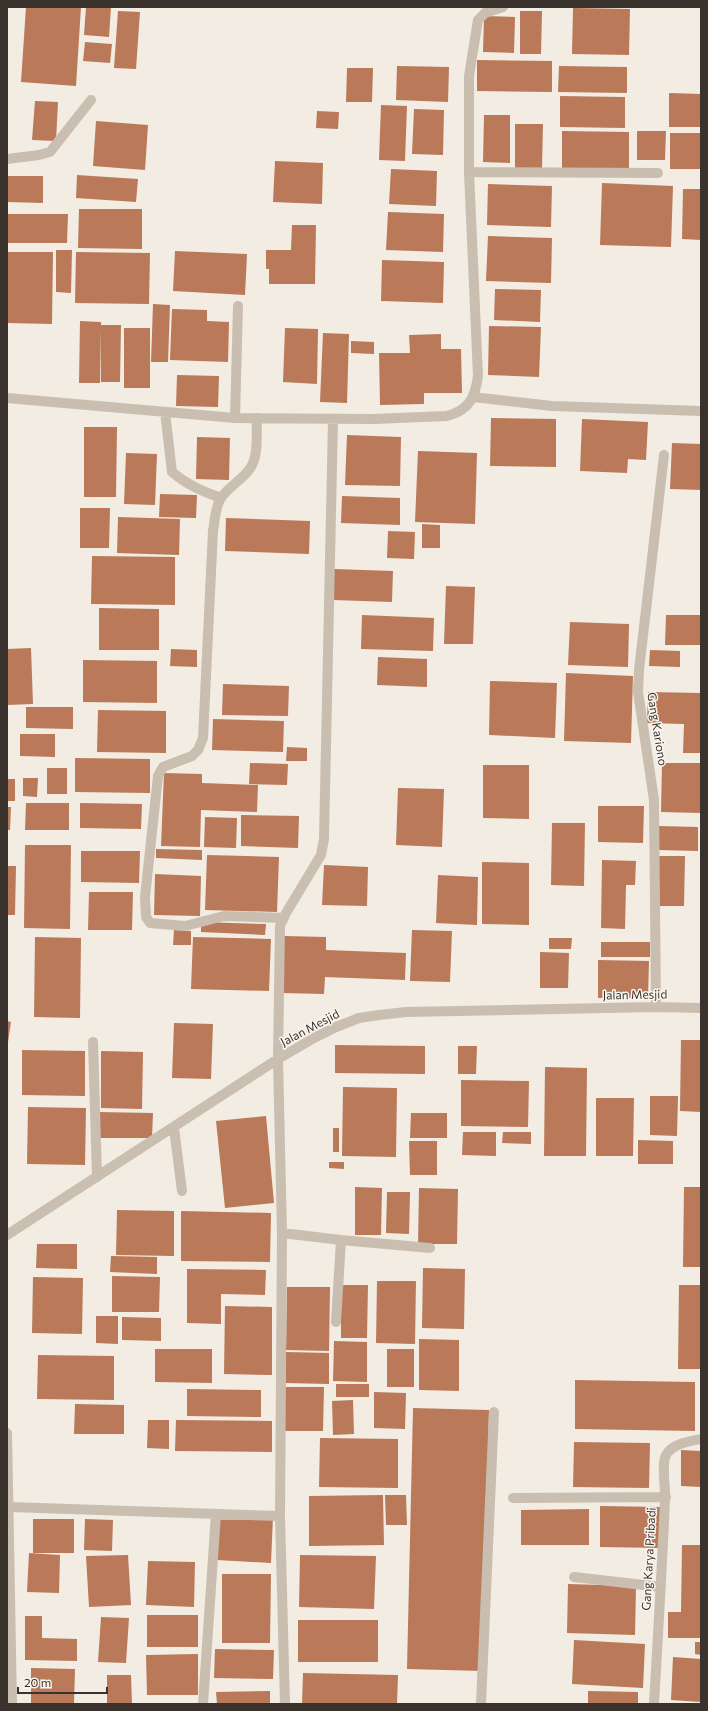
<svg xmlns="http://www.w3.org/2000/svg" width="708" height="1711" font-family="Commissioner,sans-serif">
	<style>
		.building { fill: #ba7959 }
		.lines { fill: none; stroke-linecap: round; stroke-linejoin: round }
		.street { stroke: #c9beb0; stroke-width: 10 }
		.labels { text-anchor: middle; stroke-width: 3; stroke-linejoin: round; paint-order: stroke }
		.street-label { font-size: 12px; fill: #39322d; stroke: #faf6ef }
	</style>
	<rect width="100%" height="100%" fill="#f2ece3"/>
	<path class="building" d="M26 7H81L76 86 21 82Z
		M86 7H111L109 37 84 35Z
		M573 8 630 9 629 55 572 54Z
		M118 11 140 12 136 69 114 68Z
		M520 11H542L541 54H520Z
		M484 16 515 17 514 53 483 52Z
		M85 42 112 44 110 63 83 61Z
		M477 60 552 61V92L477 91Z
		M397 66 449 67 448 102 396 100Z
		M559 66 627 67V93L558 92Z
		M347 68H373L372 102H346Z
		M669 93 701 94V127H669Z
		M560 96 625 97V128L560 127Z
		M35 101 58 102 56 141 32 140Z
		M381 105 407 106 405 161 379 160Z
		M414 109 444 110 443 155 412 154Z
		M317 111 339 112 338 129 316 128Z
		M484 115H510V163L483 162Z
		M96 121 148 125 145 170 93 166Z
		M515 124H543L542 168H515Z
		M562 131 629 132V170L562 169Z
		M637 131H666L665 160H637Z
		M670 133H701V169H670Z
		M275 161 323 163 322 204 273 202Z
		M391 169 437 171 436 206 389 204Z
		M77 175 138 179 136 202 76 198Z
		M7 176H43V203L7 202Z
		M602 183 673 186 671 247 600 245Z
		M488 184 552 186 551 227 487 225Z
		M683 189H701V240L682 239Z
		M79 209H142V249L78 248Z
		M388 212 444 214 443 252 386 250Z
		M7 214H68L67 243H7Z
		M292 225H316L315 284H269V269H266V250H291Z
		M488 236 552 238 551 283 486 281Z
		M56 250H72L71 293 56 292Z
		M175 251 247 254 245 295 173 291Z
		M7 252H53L52 324 7 323Z
		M76 252 150 253 149 304 75 303Z
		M382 260 444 262 443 303 381 301Z
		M495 289 541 290 540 322 494 320Z
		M153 304 170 305 168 362H151Z
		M172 309 207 310V321L229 322 228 362 170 360Z
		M80 321 101 322V325H121L120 382H101V328L100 383H79Z
		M489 326 541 327 539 377 488 375Z
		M124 328H150V388H124Z
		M285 328 318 329 317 384 283 382Z
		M323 333 349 334 347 403 320 402Z
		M441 334V349H461L462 393H424V404L380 405 379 353H410L409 335Z
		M351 341 374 342V354L351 353Z
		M177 375 219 376 218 407 176 406Z
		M491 418 556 419V467L490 466Z
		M582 419 648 422 646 460 628 459 627 473 580 471Z
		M84 427H117L116 497H84Z
		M347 435 401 437 400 486 345 485Z
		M197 437 230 438 229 480 196 479Z
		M672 443 701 444V490L670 489Z
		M418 451 477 453 475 524 415 522Z
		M126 453 157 454 155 505 124 504Z
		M160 494 197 495 196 518 159 517Z
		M342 496 400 498V525L341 523Z
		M80 508H110L109 548H80Z
		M118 517 180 519 179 555 117 553Z
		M226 518 310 521 309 554 225 551Z
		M422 524 440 525V548H422Z
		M388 531 415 532 414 559 387 558Z
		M92 556 175 557V605L91 604Z
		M334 569 393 571 392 602 333 600Z
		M446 586 475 587 473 644H444Z
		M99 608 159 609V650H99Z
		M362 615 434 618 433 651 361 649Z
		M666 615H701V645H665Z
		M570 622 629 624 628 667 568 665Z
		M31 648 33 704 7 705V649Z
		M171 649 197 650V667L170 666Z
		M650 650 680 651V667L649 666Z
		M378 657 427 659V687L377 685Z
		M83 660 157 661V703L83 702Z
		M566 673 633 676 631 743 564 741Z
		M490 681 557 683 555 738 489 735Z
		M223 684 289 686 288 716 222 715Z
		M648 692 701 693V753H683L684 724 647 723Z
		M26 707H73V729L26 728Z
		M98 710 166 711V753L97 752Z
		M213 719 284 721 283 752 212 750Z
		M20 734H55V757L20 756Z
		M287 747 307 748V761H286Z
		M75 758 150 759V793L75 792Z
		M250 763 288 764 287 785 249 784Z
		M662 763H701V813L661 812Z
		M483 765H529V819L483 818Z
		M47 768H67V794H47Z
		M164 773 202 774V783L258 785 257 812 201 810 200 847 161 846Z
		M23 778H38L37 797 23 796Z
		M7 779H15V801H7Z
		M398 788 444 789 442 847 396 845Z
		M26 803H69V830H25Z
		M80 803 142 804 141 829 80 828Z
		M598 806H644L643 843 598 842Z
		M7 807H11L10 830H7Z
		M241 815 299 816 298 848 241 846Z
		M205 817 237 818 236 848 204 847Z
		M552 823H585L584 886 551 885Z
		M659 826 698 827V851L658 850Z
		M25 845H71L70 929 24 928Z
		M156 849 202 850V860L156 858Z
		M81 851H140L139 883 81 882Z
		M207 855 279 857 277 912 205 910Z
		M659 856H685L684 906H659Z
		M602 860 636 861 635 885H626L625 929 601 928Z
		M482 862 529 863V925L482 924Z
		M324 865 368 867 367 906 322 905Z
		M7 866H16L15 915H7Z
		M155 874 201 876 200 916 154 915Z
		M438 875 478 877 477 925 436 923Z
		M89 892H133L132 930H88Z
		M201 922 266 924 265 935 201 932Z
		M174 930 191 931V945H173Z
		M412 930 452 931 450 982 410 981Z
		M284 936 326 937V950L406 953 405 980 325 977 324 994 282 993Z
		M35 937 81 938 80 1018 34 1017Z
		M193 937 271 939 269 991 191 989Z
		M549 938H572L571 949H549Z
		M601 942H650V957H601Z
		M540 952 569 953 568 988H540Z
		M598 960 649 961 648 998H598Z
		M7 1021 11 1022 8 1042H7Z
		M174 1023 213 1024 211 1079 172 1078Z
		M681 1040H701V1112L680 1111Z
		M335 1045 425 1046V1074L335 1073Z
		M458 1046H477L476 1074H458Z
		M22 1050 85 1051V1096L22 1095Z
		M101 1051 143 1052 142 1109 101 1108Z
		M545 1067 587 1068 586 1156H544Z
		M461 1080 529 1081 528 1127 461 1126Z
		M343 1087 397 1088 396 1157 342 1156Z
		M650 1096H678L677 1136 650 1135Z
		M596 1098H634L633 1156H596Z
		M28 1107 86 1108 85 1165 27 1164Z
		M97 1112 153 1113 152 1138H96Z
		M411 1113H447V1138H410Z
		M266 1116 274 1203 225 1208 216 1121Z
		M333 1128H339V1152H333Z
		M463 1132H496V1156L462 1155Z
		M503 1132H531V1144L502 1143Z
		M638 1140 673 1141V1164H638Z
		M409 1141H437V1175H410Z
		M329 1162H344V1169L329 1168Z
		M355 1187 382 1188 381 1235H355Z
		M684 1187H701V1267H683Z
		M419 1188 458 1189 457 1244H418Z
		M387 1192H410L409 1234 386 1233Z
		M117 1210 174 1211V1256L116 1255Z
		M181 1211 271 1213 270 1262 181 1261Z
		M37 1244H77V1269L36 1268Z
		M111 1256 157 1257V1274L110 1272Z
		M423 1268 465 1269 464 1329 422 1328Z
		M187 1269 266 1270 265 1295 221 1294V1324L187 1323Z
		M112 1276 160 1277 159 1312H112Z
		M33 1277 83 1278 82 1334 32 1333Z
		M377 1281H416L415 1344 376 1343Z
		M341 1285H368L367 1338H341Z
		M679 1285H701V1369H678Z
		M287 1287H330L329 1351 286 1350Z
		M225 1306 272 1307V1375L224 1374Z
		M96 1316H118V1344L96 1343Z
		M122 1317 161 1318V1341L122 1340Z
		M419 1339 459 1340V1391L419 1390Z
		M334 1341 367 1342V1382L333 1381Z
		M155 1349H212V1383L155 1382Z
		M387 1349H414V1387H387Z
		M286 1352 329 1353V1384L286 1383Z
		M38 1355 114 1356V1400L37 1399Z
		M575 1380 695 1382V1431L575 1429Z
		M336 1384H369V1397H336Z
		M285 1387H324L323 1431H284Z
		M187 1389 261 1390V1417L187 1416Z
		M374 1392 406 1393 405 1429 374 1428Z
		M353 1400 354 1434 333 1435 332 1401Z
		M75 1404 124 1405V1434H74Z
		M413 1408 489 1410 483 1671 407 1669Z
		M148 1420H169V1449L147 1448Z
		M176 1420 272 1421V1452L175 1451Z
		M320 1438 398 1439V1488L319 1487Z
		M574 1442 650 1443 649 1488 573 1487Z
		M681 1450 701 1451V1487L681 1486Z
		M383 1495 384 1545 309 1546V1496Z
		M385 1495H406L407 1525H386Z
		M600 1506 661 1507V1548L600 1547Z
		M589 1509V1545H521V1510Z
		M220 1515 273 1517 271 1563 217 1560Z
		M33 1519H74V1553H33Z
		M85 1519 113 1520 112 1551 84 1550Z
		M682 1545H701V1638H668V1612H681Z
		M29 1553 60 1555 59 1593 27 1592Z
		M128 1555 131 1605 89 1607 86 1556Z
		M300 1555 376 1556 374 1609 299 1607Z
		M148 1561 195 1562 194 1607 146 1605Z
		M222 1574H271L270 1643H222Z
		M568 1584 636 1586 635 1635 567 1633Z
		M147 1615H198V1647H147Z
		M25 1616H42V1638L77 1639V1661L25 1660Z
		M101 1617 129 1618 126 1663 98 1662Z
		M298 1620H378V1662H298Z
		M574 1640 645 1644 643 1688 572 1684Z
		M695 1642H701V1655L695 1654Z
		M215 1649 274 1650 273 1679 214 1678Z
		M198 1654V1695H147L146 1655Z
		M673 1657 701 1659V1702L671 1700Z
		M31 1668 75 1669 74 1704H31Z
		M303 1673 398 1675 397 1704H302Z
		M107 1675H131L132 1704H107Z
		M270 1691V1704H217L216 1692Z
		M588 1691 638 1692V1704H588Z"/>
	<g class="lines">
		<path class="street" d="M7 159 39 155 50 152 91 100
			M469 172 658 173
			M473 397 552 406 701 411
			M7 398 235 418 374 419 447 416C469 410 475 398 478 376L469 172V76L478 20 485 13 503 7
			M165 412 172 472C187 485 202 491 221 498
			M235 418 238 306
			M257 418C256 433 259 453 251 467 244 479 229 486 221 498 215 507 215 520 213 531L203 738 198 750 192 756 163 767 158 776 145 897 146 917 150 923 185 926 224 916 284 918
			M656 1007 654 800 638 692 639 670 664 455
			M93 1042 97 1177
			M174 1128 182 1191
			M282 1233 341 1240 430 1248
			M7 1235 278 1059 314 1038 336 1027 359 1018 379 1015 406 1012 656 1007 701 1008
			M336 1322 341 1240
			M7 1433 12 1704
			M513 1498 666 1497
			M9 1507 280 1516 282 1233 278 1059 280 926 286 913 321 855 324 839 333 419
			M280 1516 285 1704
			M574 1577 661 1587
			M203 1704 216 1514
			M481 1704 494 1412
			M654 1704C658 1636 662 1568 665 1500 666 1489 661 1465 666 1455 672 1444 690 1441 701 1439"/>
	</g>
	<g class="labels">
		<g class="street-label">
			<text transform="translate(657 729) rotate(81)" y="4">Gang Kariono</text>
			<text transform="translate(635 995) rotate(-1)" y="4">Jalan Mesjid</text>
			<text transform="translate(310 1028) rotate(-28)" y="4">Jalan Mesjid</text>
			<text transform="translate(649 1559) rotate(-87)" y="4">Gang Karya Pribadi</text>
		</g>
	</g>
	<rect width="708" height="1711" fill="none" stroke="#39322d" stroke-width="16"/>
	<path d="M18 1687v6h89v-6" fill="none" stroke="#39322d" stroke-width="2"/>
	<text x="24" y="1687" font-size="12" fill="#39322d" stroke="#faf6ef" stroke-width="3" paint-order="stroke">20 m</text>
</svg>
